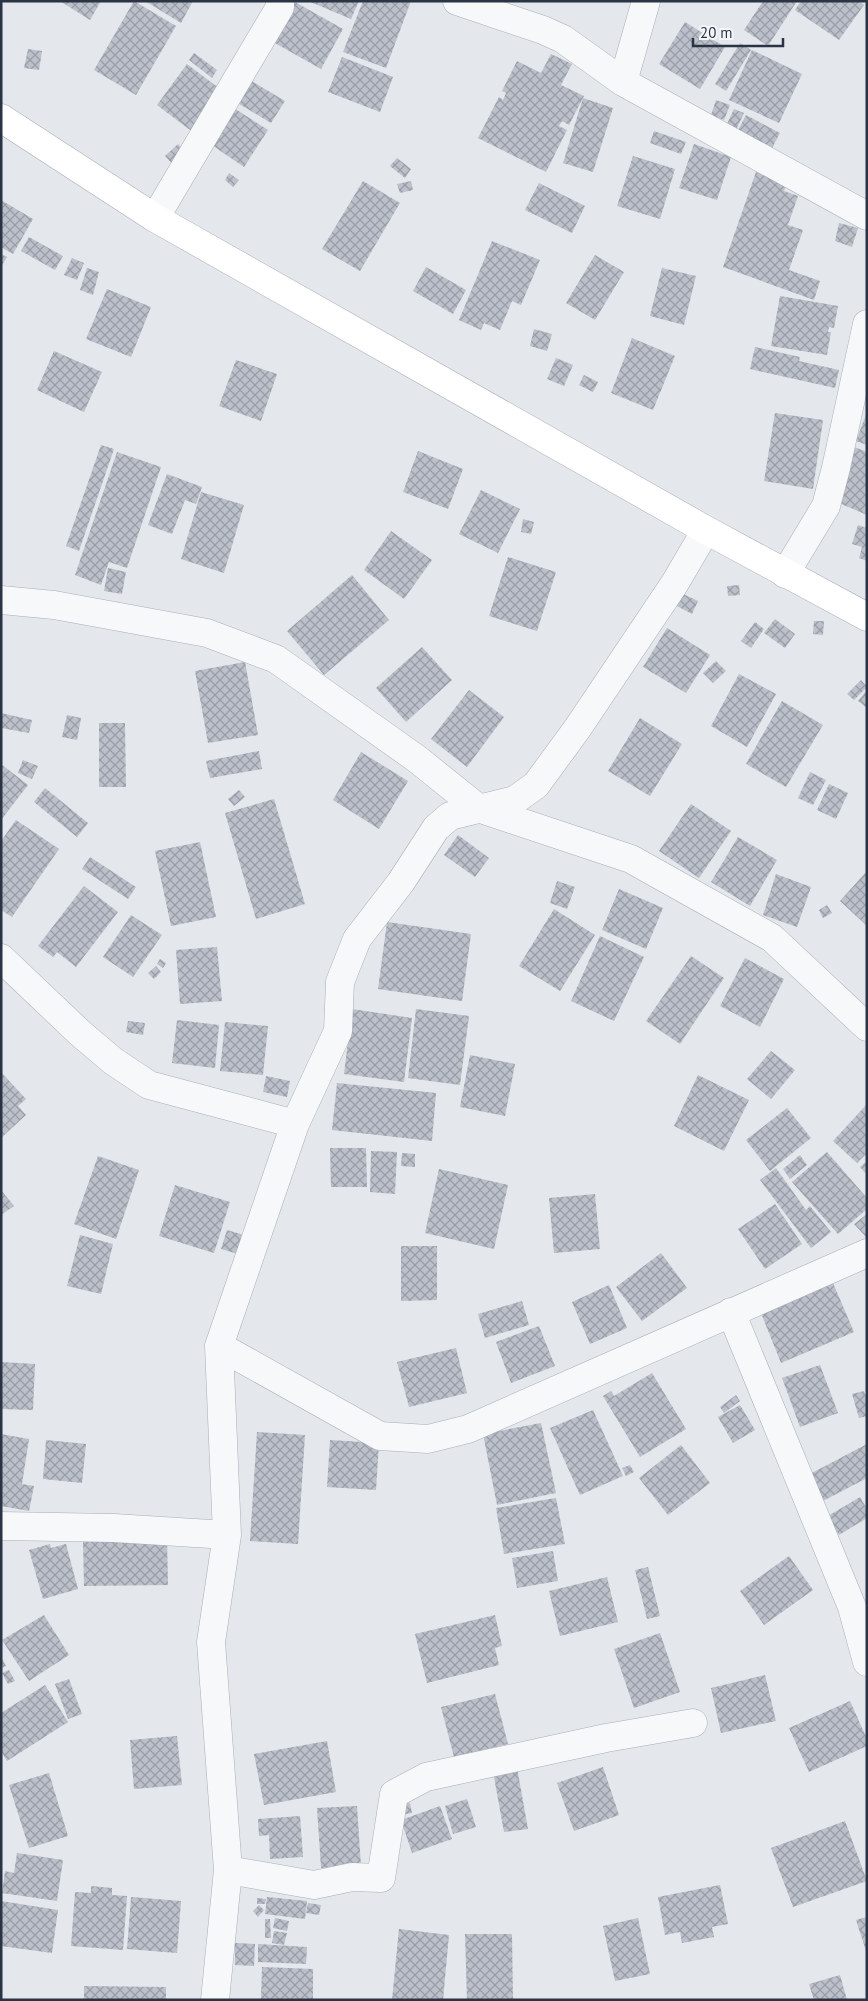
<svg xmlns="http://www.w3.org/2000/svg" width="868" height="2001" font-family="'PT Sans',sans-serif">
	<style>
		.building { fill: url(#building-cross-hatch) }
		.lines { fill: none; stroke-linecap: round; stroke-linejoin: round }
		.minor-casing { stroke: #a9aeb7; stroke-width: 29 }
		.secondary-casing { stroke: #a9aeb7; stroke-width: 29 }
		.minor { stroke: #f7f8fa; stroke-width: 28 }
		.secondary { stroke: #fff; stroke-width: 28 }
	</style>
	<defs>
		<pattern id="building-cross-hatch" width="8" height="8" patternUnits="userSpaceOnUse" patternTransform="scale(1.25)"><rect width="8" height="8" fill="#bbc0ca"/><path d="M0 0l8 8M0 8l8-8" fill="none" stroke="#989da6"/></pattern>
	</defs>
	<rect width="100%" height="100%" fill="#e4e7ec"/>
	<path class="building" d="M60 1H101L90 20Z
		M134 1 176 26 136 95 94 70Z
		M145 1H193L181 23Z
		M308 1H359L351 19Z
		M363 1H411L386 68 343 52Z
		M763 1H797L768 46 744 30Z
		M801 1H859L864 5 839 40 795 10Z
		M295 2 343 29 321 69 273 42Z
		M685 22 725 47 700 89 659 64Z
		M740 43 751 50 726 91 715 84Z
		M28 49 42 51 39 70 24 68Z
		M752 50 802 74 779 123 729 100Z
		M194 53 217 70 212 78 189 60Z
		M551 54 572 64 561 85 584 96 569 125 562 121 559 126 567 130 546 172 478 138 499 97 503 100 506 93 502 91 517 61 541 73Z
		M342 57 393 77 380 112 328 92Z
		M187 64 224 92 194 133 157 105Z
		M250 80 285 101 271 123 236 102Z
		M583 98 613 108 593 172 563 163Z
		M716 100 730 105 724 120 711 115Z
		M226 103 268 130 244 167 203 139Z
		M734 109 744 113 736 130 726 126Z
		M746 115 780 133 770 152 736 134Z
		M654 131 686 142 681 154 650 143Z
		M178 144 189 155 176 168 165 156Z
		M694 144 731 157 717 200 679 188Z
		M633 156 675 169 660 219 617 206Z
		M397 158 411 169 405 178 390 166Z
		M756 172 787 183 784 191 798 196 788 225 803 230 789 270 820 281 814 300 723 267Z
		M229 173 239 180 233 187 225 180Z
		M363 181 400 203 360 271 322 249Z
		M411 181 413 190 400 193 397 184Z
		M539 183 585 206 572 233 525 210Z
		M1 200 33 219 13 254 1 247Z
		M839 223 858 228 852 247 835 241Z
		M29 237 63 256 55 270 21 251Z
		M492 241 540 260 521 305 512 301 500 330 484 323 481 330 459 320Z
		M1 254 7 257 1 267Z
		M595 255 624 272 595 320 566 303Z
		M72 258 84 263 77 280 64 275Z
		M426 267 466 290 453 314 413 291Z
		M87 268 99 272 93 295 80 290Z
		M662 268 696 276 684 325 650 316Z
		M107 289 151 307 131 357 86 339Z
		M780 296 838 306 834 328 829 327 828 332H831L827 355 771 346Z
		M534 329 552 334 547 351 530 346Z
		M632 338 675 356 653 410 611 393Z
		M755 347 800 357 799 361 839 370 835 388 750 369Z
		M54 351 102 372 84 412 37 390Z
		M556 358 573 365 564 386 547 379Z
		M236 360 277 374 261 421 219 406Z
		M584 375 598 382 593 392 579 385Z
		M867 412V445L856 441Z
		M775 413 823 420 813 489 764 481Z
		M101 445 114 449 79 551 66 546Z
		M854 447 867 452V515L832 500Z
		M418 451 463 469 448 509 403 492Z
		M117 452 161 467 127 568 109 562 101 585 75 575Z
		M167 474 202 487 196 504 185 500 172 534 148 525Z
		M481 490 520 509 498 553 459 534Z
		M201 492 244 505 224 573 181 559Z
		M523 519 534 522 531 534 521 532Z
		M858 525 867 528V561L859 558 862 547 852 544Z
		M391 531 432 560 404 599 364 570Z
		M508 557 556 572 537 631 489 616Z
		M108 568 126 572 122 594 104 591Z
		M352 575 389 620 324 675 287 631Z
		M739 585 740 595 728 596 727 586Z
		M681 593 698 601 692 614 675 605Z
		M775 619 795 634 785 648 764 633Z
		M814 621H824L823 635 813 634Z
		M755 622 764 629 751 648 741 641Z
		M667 628 710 655 686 693 643 667Z
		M422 647 452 680 406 722 376 688Z
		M716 661 726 671 713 683 703 673Z
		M245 662 258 735 208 743 195 671Z
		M739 674 776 694 747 747 711 726Z
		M861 680 867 687 854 700 847 694Z
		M469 690 504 717 467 767 431 739Z
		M867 690V708L858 701Z
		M782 701 823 725 786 787 746 764Z
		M1 713 32 720 29 733 1 728Z
		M67 715 81 718 77 740 62 737Z
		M640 718 682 744 650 796 608 771Z
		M99 723H125L126 787H99Z
		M259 751 262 769 210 778 206 761Z
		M361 752 408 781 379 829 333 800Z
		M23 760 38 766 32 779 18 773Z
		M1 764 28 785 1 820Z
		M810 772 826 780 813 805 798 798Z
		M829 784 848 793 836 819 817 810Z
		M45 788 88 823 77 837 34 802Z
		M239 790 245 797 234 806 228 799Z
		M274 799 305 904 256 919 225 813Z
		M691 804 731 831 699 878 659 851Z
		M16 820 59 849 12 917 1 910V841Z
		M458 835 489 858 475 877 444 855Z
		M738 837 777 860 750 906 711 882Z
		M200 842 216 917 171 926 155 851Z
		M90 857 136 887 128 899 82 869Z
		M867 871V926L840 901Z
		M776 874 811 887 797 927 763 915Z
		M557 881 575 887 567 909 550 903Z
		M84 886 118 912 76 967 57 952 53 957 38 946Z
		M619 889 663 908 646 949 602 930Z
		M827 905 832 913 823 918 819 910Z
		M554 909 595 935 560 991 519 966Z
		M131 915 162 935 133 977 103 957Z
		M387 922 471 934 462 1001 378 989Z
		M600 936 644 957 614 1021 571 1001Z
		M217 947 222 1001 180 1004 176 950Z
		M691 956 724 978 680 1044 646 1021Z
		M745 958 784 979 760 1027 720 1006Z
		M160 959 166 963 163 968 157 964Z
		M156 966 161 972 154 979 148 973Z
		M352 1009 412 1018 404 1082 344 1074Z
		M416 1009 469 1016 460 1085 408 1078Z
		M177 1020 219 1025 215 1068 172 1063Z
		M128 1021 145 1023 143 1035 126 1032Z
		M225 1022 268 1026 263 1075 220 1071Z
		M771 1051 795 1070 771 1099 747 1079Z
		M470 1055 515 1064 505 1116 460 1107Z
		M1 1072 26 1099 18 1106 26 1115 1 1138Z
		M698 1075 749 1100 724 1151 674 1126Z
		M266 1076 290 1081 287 1097 263 1092Z
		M337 1083 436 1093 432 1141 332 1130Z
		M867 1104V1153L857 1163 833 1141Z
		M787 1108 811 1138 770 1171 746 1140Z
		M330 1148H366L367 1187H331Z
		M371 1151 397 1152 395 1194 370 1192Z
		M827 1152 867 1198V1209L838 1234 792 1182Z
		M402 1153 415 1154V1167L401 1166Z
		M800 1155 807 1165 790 1179 783 1169Z
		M98 1156 139 1170 116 1239 74 1224Z
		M867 1161V1175L860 1167Z
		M776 1168 806 1210 810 1206 831 1232 811 1248 760 1180Z
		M439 1169 508 1185 494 1249 425 1233Z
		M175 1185 230 1202 214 1253 159 1236Z
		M1 1190 14 1206 1 1215Z
		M595 1194 600 1249 554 1253 549 1198Z
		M775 1204 802 1244 765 1269 738 1229Z
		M867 1214V1238L854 1224Z
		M227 1230 244 1235 238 1254 221 1249Z
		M80 1235 113 1244 101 1294 67 1286Z
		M401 1246H437V1300L401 1301Z
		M661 1253 687 1288 642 1321 616 1287Z
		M833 1283 854 1332 781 1363 761 1313Z
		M609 1285 627 1328 590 1344 572 1302Z
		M522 1301 529 1325 485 1338 478 1314Z
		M539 1326 555 1366 511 1383 496 1342Z
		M456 1348 467 1393 409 1407 397 1362Z
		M1 1362 35 1364 33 1410 1 1409Z
		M820 1365 838 1413 800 1427 782 1378Z
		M652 1373 686 1429 640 1457 603 1396 611 1391 614 1396Z
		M864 1391 867 1400V1416L859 1418 852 1394Z
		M736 1395 740 1401 724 1413 720 1407Z
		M740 1405 755 1430 733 1443 718 1417Z
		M593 1410 623 1476 580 1495 550 1428Z
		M541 1423 556 1493 497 1505 483 1434Z
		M257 1432 305 1435 298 1544 250 1541Z
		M1 1434 29 1439 22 1484 34 1486 29 1511 1 1506Z
		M46 1440 86 1444 82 1483 43 1479Z
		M330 1440 379 1443 376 1490 327 1487Z
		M867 1444V1478L823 1501 808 1475Z
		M681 1445 710 1483 668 1515 639 1478Z
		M630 1465 634 1472 626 1476 622 1468Z
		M860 1497 867 1509V1518L839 1535 828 1516Z
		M556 1498 565 1544 504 1554 496 1508Z
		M167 1539 168 1585 84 1586 83 1540Z
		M50 1544 51 1548 66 1544 78 1589 43 1599 29 1550Z
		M553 1551 558 1581 517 1588 512 1558Z
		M789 1556 813 1590 764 1625 740 1591Z
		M648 1567 660 1616 647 1619 635 1570Z
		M607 1577 618 1622 560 1636 549 1591Z
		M44 1615 69 1655 29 1681 2 1640Z
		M495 1615 502 1646 495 1648 499 1665 427 1683 415 1634Z
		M660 1633 680 1692 634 1708 614 1649Z
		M1 1656 6 1666 1 1668Z
		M9 1670 15 1681 8 1684 2 1673Z
		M765 1675 776 1721 721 1733 711 1688Z
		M69 1679 82 1714 68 1719 55 1684Z
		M45 1685 68 1722 7 1761 1 1751V1713Z
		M495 1694 508 1744 454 1757 441 1707Z
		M850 1701 867 1739V1746L809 1772 789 1728Z
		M177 1736 182 1785 134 1789 130 1740Z
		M327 1741 336 1792 264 1805 254 1754Z
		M516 1762 528 1829 504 1832 492 1766Z
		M603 1767 619 1815 574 1831 557 1783Z
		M49 1773 68 1836 29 1848 9 1785Z
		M467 1799 476 1827 453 1834 445 1806Z
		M410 1803 412 1813 401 1815 399 1805Z
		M357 1806 361 1866 321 1868 317 1808Z
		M440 1806 452 1839 412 1853 401 1820Z
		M300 1816 303 1857 270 1859 269 1835 259 1836 258 1819Z
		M845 1821 867 1881 793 1907 771 1848Z
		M17 1853 63 1860 57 1901 2 1893 5 1871 14 1873Z
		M720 1885 728 1924 712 1927 714 1937 682 1943 680 1932 665 1935 658 1897Z
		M91 1886 112 1888V1895L127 1896 123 1950 71 1946 75 1892 91 1893Z
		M131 1897 181 1901 177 1953 127 1949Z
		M267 1897 307 1901 305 1919 265 1914Z
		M257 1898 266 1899 265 1904H257Z
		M1 1901 58 1910 52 1953 1 1946Z
		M308 1903 321 1905 319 1915 306 1913Z
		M259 1905 264 1910 258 1917 253 1911Z
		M867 1917V1950L866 1951 856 1920Z
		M275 1918 289 1921 287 1931 273 1928Z
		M638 1918 650 1974 615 1981 603 1926Z
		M265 1919H270L271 1938H265Z
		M399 1929 449 1935 443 2000H392Z
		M274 1931 287 1933 284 1945 272 1943Z
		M465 1934H512L513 2000H467Z
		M235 1943 255 1944 254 1966 235 1965Z
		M258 1944 307 1947 306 1964 258 1962Z
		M262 1967 313 1969V2000H261Z
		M840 1975 847 2000H814L809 1984Z
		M84 1986 166 1987V2000H84Z"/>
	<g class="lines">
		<g class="minor-casing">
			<path id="minor" d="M457 1 543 30 563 39 623 82 867 216
				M623 82 646 1
				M155 218 280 7V1
				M785 574 826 506 836 468 867 324
				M1 600 54 605 207 633 276 659 417 759 478 808 631 859 772 938 867 1027
				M1 958 80 1033 113 1061 149 1085 295 1124
				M731 1312 852 1607 867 1662
				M219 1346 380 1436 428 1439 468 1429 867 1253
				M1 1526 114 1528 227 1535
				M228 1870 314 1885 352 1877 381 1878 394 1794 426 1777 606 1738 693 1723
				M215 2000 228 1870 211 1642 227 1535 219 1346 295 1124 338 1031 340 982 357 939 401 882 436 828 450 816 515 800 536 785 577 729 675 583 706 530"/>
		</g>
		<g class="secondary-casing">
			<path id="secondary" d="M1 118 155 218 706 530 867 617"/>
		</g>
		<use href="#minor" class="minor"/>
		<use href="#secondary" class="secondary"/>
	</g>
	<rect width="868" height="2001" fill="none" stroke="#2b3445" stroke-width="5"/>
	<path d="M693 38v8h90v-8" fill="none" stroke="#2b3445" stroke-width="2.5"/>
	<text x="700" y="38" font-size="15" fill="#2b3445" stroke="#f4f6f9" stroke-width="4" paint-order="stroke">20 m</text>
</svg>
